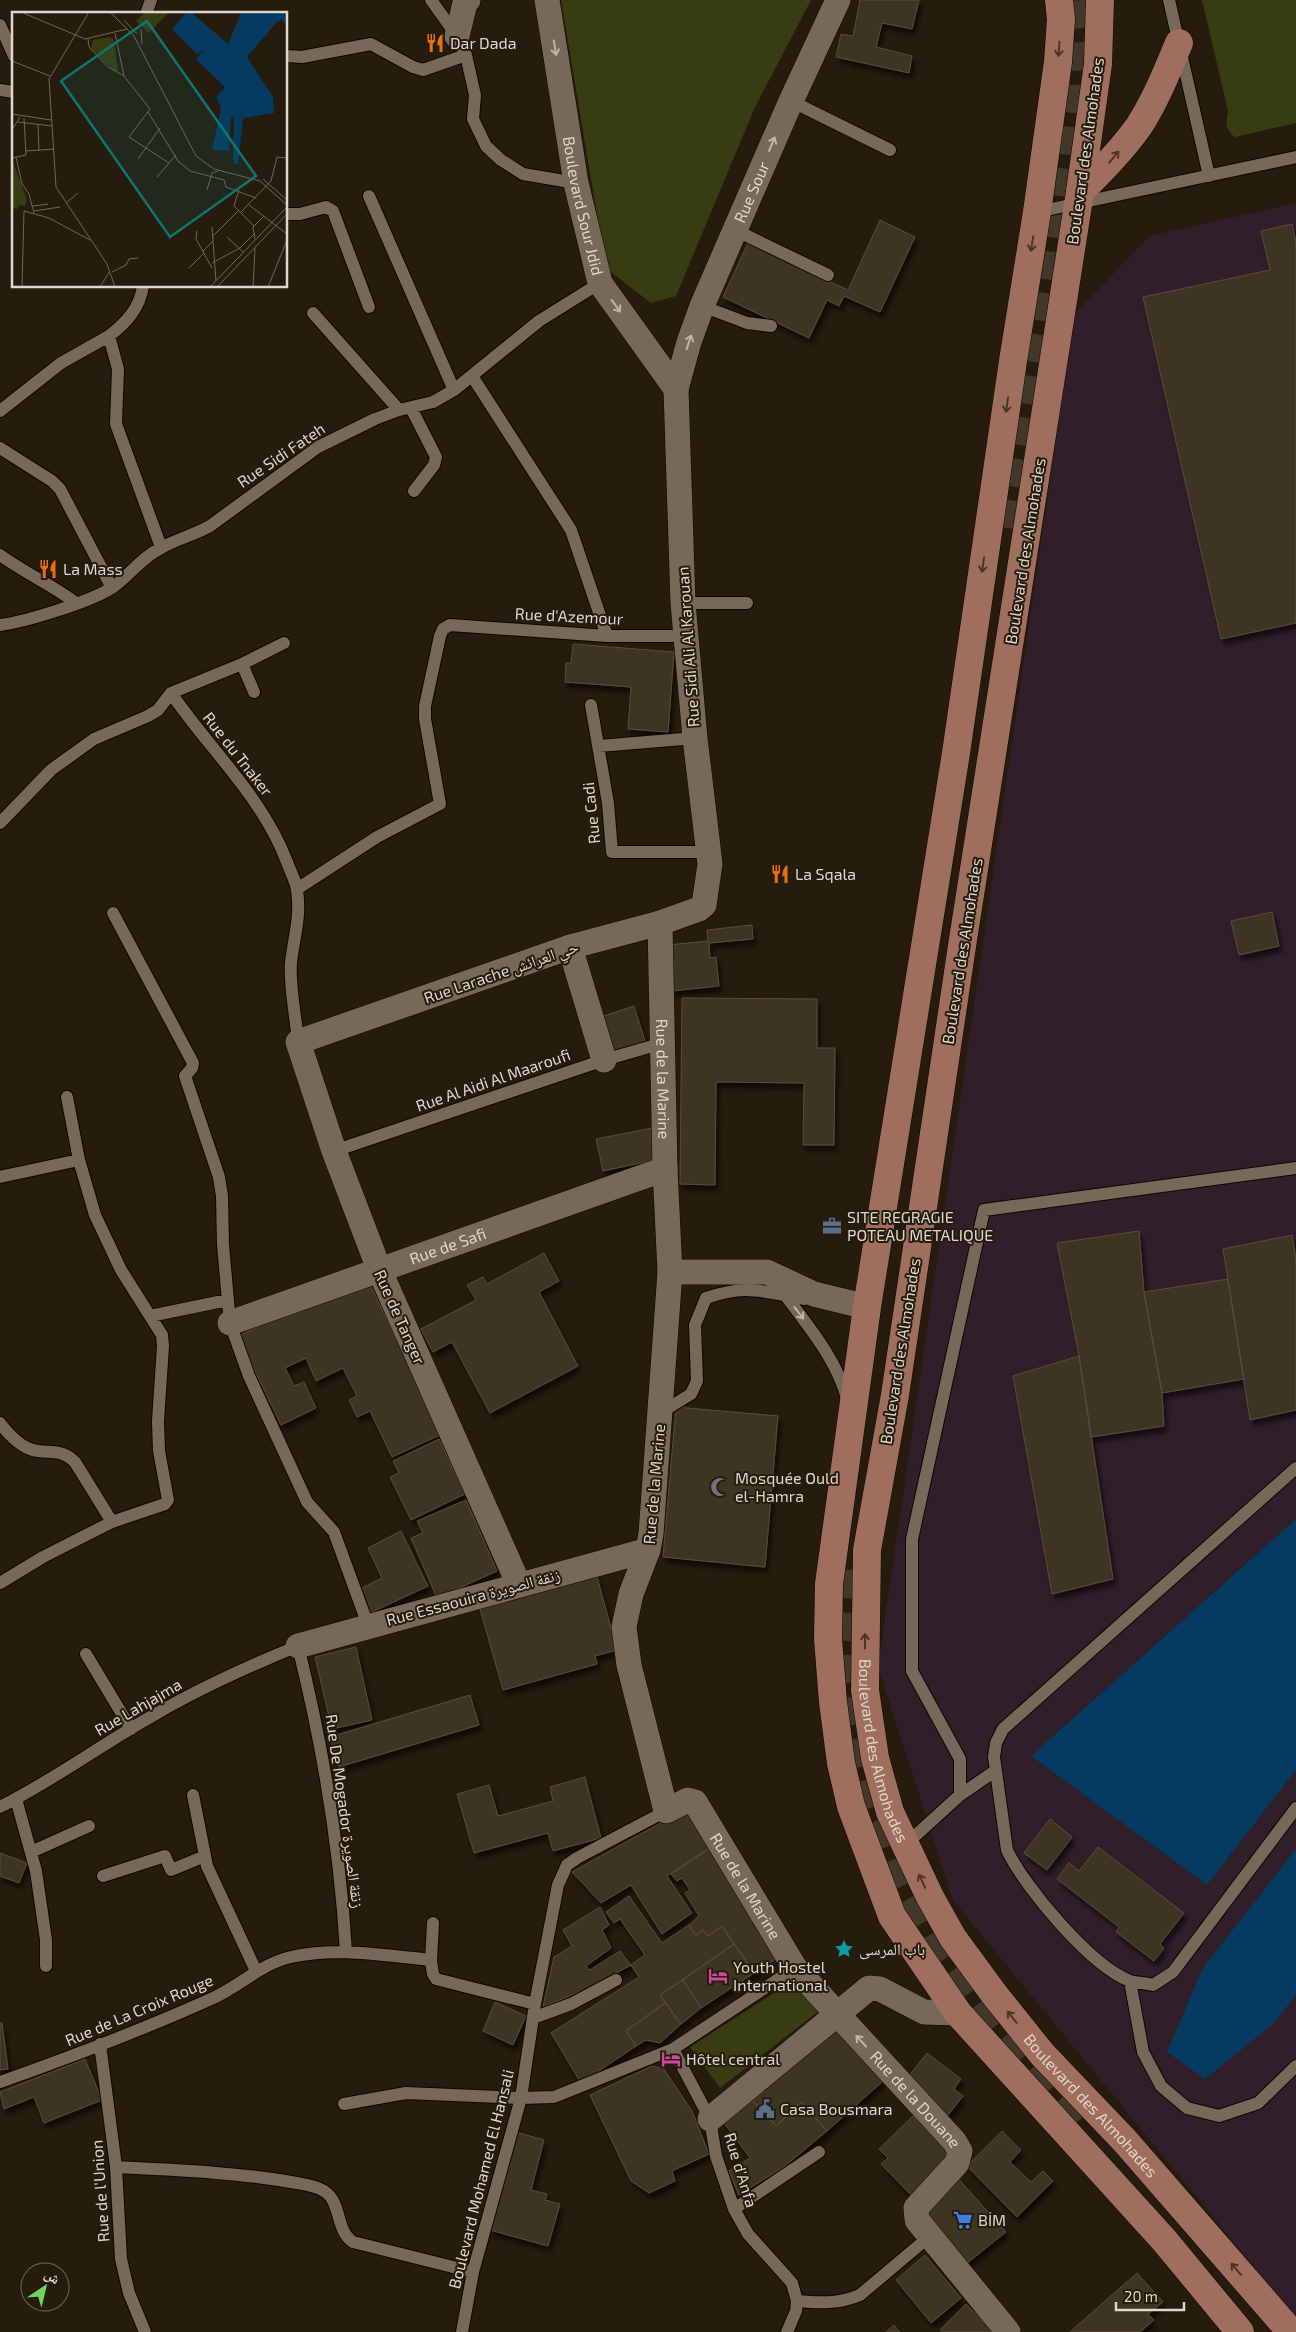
<svg xmlns="http://www.w3.org/2000/svg" width="1296" height="2332" font-family="'Exo 2','Noto Naskh Arabic',sans-serif">
	<style>
		.industrial { fill: #301f29 }
		.green { fill: #383d11 }
		.water { fill: #053b61 }
		.building { fill: #3e3424; stroke: #584c3c; filter: url(#shadow) }
		.lines { fill: none; stroke-linecap: round; stroke-linejoin: round }
		.highway-tunnel { stroke: #41382a; stroke-width: 28; stroke-dasharray: 28 14; stroke-linecap: butt }
		.lane-casing { stroke: #0f0600; stroke-width: 14 }
		.street-casing { stroke: #0f0600; stroke-width: 26 }
		.primary-casing { stroke: #0f0600; stroke-width: 29 }
		.lane { stroke: #766958; stroke-width: 12 }
		.street { stroke: #766958; stroke-width: 25 }
		.primary { stroke: #a06e5c; stroke-width: 28 }
		.oneway { stroke: #beb6aa }
		.oneway2 { stroke: #4b3525 }
		.labels { text-anchor: middle; stroke-width: 4; stroke-linejoin: round; paint-order: stroke }
		.poi-label { font-size: 16px; fill: #ddd7cd; stroke: #261c0d; text-anchor: start }
		.street-label { font-size: 16px; fill: #ddd7cd; stroke: #261c0d }
		.inset-road { fill: none; stroke: #6f675a; stroke-width: 1 }
		.view { fill: #0f766e; fill-opacity: 0.15; stroke: #0f766e; stroke-width: 2.5 }
		.inset-edge { fill: none; stroke: #ddd7cd; stroke-width: 2.5 }
	</style>
	<defs>
		<filter id="shadow"><feDropShadow dx="3" dy="5.5" stdDeviation="2.5" flood-color="#0009"/></filter>
	</defs>
	<rect width="100%" height="100%" fill="#261c0d"/>
	<path class="industrial" d="M1296 203V1519L1031 1756 1207 1885 1296 1770V2318L953 1900 878 1667 1074 315 1149 236Z"/>
	<path class="green" d="M561 0H811L755 107 676 296 651 303 606 268Z
		M1202 0H1296V123L1235 137C1225 129 1226 123 1228 111Z
		M799 1977 824 2007 720 2088 690 2047Z"/>
	<path class="water" d="M1296 1519V1770L1207 1885 1031 1756Z
		M1296 1849V1995L1274 2023 1205 2079 1167 2052 1203 1968Z"/>
	<path class="building" d="M860 0H919L912 29 882 23 876 47 912 56 909 73 836 57 841 34 853 36Z
		M880 220 915 237 880 312 844 296 839 306 827 300 809 338 723 297 748 243 848 290Z
		M1292 224 1296 243V623L1221 639 1143 297 1270 270 1261 231Z
		M573 644 674 652 668 732 628 729 631 687 565 682 566 663H571Z
		M1272 912 1279 946 1239 955 1231 921Z
		M752 925 753 939 709 943 710 958 716 957 719 986 672 991 668 945 708 941 707 930Z
		M682 998 817 999V1048H835L834 1145H803L804 1083 716 1082 715 1185 680 1184Z
		M634 1006 645 1041 607 1053 595 1019Z
		M652 1128 659 1159 603 1171 596 1139Z
		M1139 1231 1144 1292 1162 1393 1164 1426 1091 1437 1079 1356 1057 1243Z
		M1292 1235 1296 1259V1410L1250 1420 1223 1249Z
		M544 1253 559 1281 539 1292 578 1366 490 1413 452 1342 433 1352 421 1329 476 1300 467 1285 483 1277 487 1284Z
		M366 1276 442 1434 392 1457 370 1411 357 1417 349 1400 357 1396 343 1368 316 1381 306 1358 285 1368 294 1386 304 1382 316 1408 281 1425 238 1336Z
		M1228 1279 1244 1379 1162 1393 1144 1292Z
		M1079 1356 1113 1579 1052 1594 1013 1376Z
		M676 1407 778 1416 765 1567 663 1557Z
		M439 1439 465 1494 411 1520 390 1477 399 1473 393 1461Z
		M466 1500 497 1571 437 1598 411 1538 423 1533 417 1521Z
		M401 1531 428 1586 370 1613 358 1590 382 1578 368 1548Z
		M597 1577 617 1650 595 1656 597 1664 503 1690 480 1609Z
		M356 1647 372 1720 332 1729 315 1657Z
		M470 1695 479 1725 339 1767 330 1737Z
		M585 1777 601 1838 553 1851 548 1833 474 1853 457 1794 489 1785 498 1816 553 1801 550 1787Z
		M684 1810 693 1813 711 1847 667 1876 692 1913 662 1934 631 1885 601 1903 572 1872Z
		M1050 1819 1072 1837 1047 1870 1024 1853Z
		M711 1847 777 1958 754 1973 722 1926 708 1936 703 1930 696 1935 689 1925 699 1916 685 1893 690 1890 682 1878 677 1881 671 1874Z
		M1098 1847 1184 1913 1160 1944 1164 1948 1154 1961 1116 1932 1119 1927 1057 1879 1069 1863 1079 1871Z
		M0 1853 27 1863 19 1883 0 1876Z
		M629 1896 662 1943 689 1925 696 1935 703 1930 708 1936 722 1926 734 1944 660 1995 665 2003 626 2031 636 2046 581 2083 551 2033 639 1977 631 1965 645 1955 620 1919 614 1923 606 1912Z
		M600 1907 609 1925 602 1930 611 1948 586 1966 590 1970 620 1951 631 1965 586 1989 543 2007 554 1957 572 1946 563 1930Z
		M734 1944 754 1973 701 2008 683 1980Z
		M683 1980 701 2008 681 2024 660 1995Z
		M495 2002 526 2016 513 2045 483 2031Z
		M665 2003 681 2024 660 2043 646 2040 636 2046 626 2031Z
		M0 2023H2L8 2069 0 2070Z
		M836 2031 883 2081 827 2131 801 2102 776 2126 752 2100Z
		M927 2053 961 2079 954 2089 963 2096 948 2115 905 2081Z
		M85 2059 102 2100 44 2123 34 2097 4 2109 0 2092Z
		M652 2066 664 2069 692 2111 709 2154 672 2171 675 2181 649 2193 631 2181 590 2095Z
		M752 2100 776 2126 801 2102 827 2131 785 2166 739 2195 729 2171 750 2158 722 2120Z
		M913 2116 953 2157 913 2197 881 2164 888 2158 879 2149Z
		M1002 2131 1021 2150 1010 2162 1031 2182 1043 2171 1053 2181 1017 2217 967 2166Z
		M516 2132 544 2140 531 2190 547 2194 545 2200 560 2204 548 2246 490 2230Z
		M956 2176 1006 2232 967 2263 920 2208Z
		M925 2255 961 2298 931 2323 896 2280Z
		M1137 2273 1163 2302 1148 2314 1154 2320 1140 2332H1070Z
		M966 2304 993 2332H942L940 2330Z
		M894 2325 900 2332H886Z"/>
	<g class="lines">
		<path class="highway-tunnel" d="M1084 0 1087 61
			M1014 529C1029 430 1043 330 1055 230 1063 164 1074 100 1069 34
			M856 1571C850 1610 850 1648 853 1688 866 1872 961 1988 1075 2124"/>
		<g class="lane-casing">
			<path id="lane" d="M431 0 457 36 466 55 475 95 473 119 486 146 501 160 523 174 576 183
				M1169 0 1209 176
				M146 14 151 0
				M0 25 14 56
				M286 56 302 57 371 44 413 67 423 70 466 55
				M0 90 14 92
				M791 101 890 150
				M369 196 454 390
				M1037 212 1296 157
				M286 214H300L326 207 333 211 369 307
				M735 230 828 275
				M143 286C140 308 126 323 109 336L118 369 116 424 161 547
				M702 306 747 323 771 326
				M313 313 399 410
				M472 376 571 530 607 636
				M411 408 436 457 434 465 414 491
				M0 411 61 363 109 336
				M0 448 52 481 60 489 112 588
				M0 555C25 573 52 585 76 603
				M683 603H747
				M0 625C25 622 93 601 113 587 130 575 142 557 161 548 177 539 194 535 210 526L318 447 375 419 399 410 433 402 454 390 539 321 600 283
				M242 664 254 692
				M171 693C210 750 262 796 287 862 290 871 296 881 297 890 301 917 294 937 291 962 289 985 296 1018 298 1042
				M591 705 608 803 612 852H709
				M599 746 695 738
				M0 823 51 770 94 739 148 716 158 710 171 693 242 664 284 643
				M297 889 377 837 440 804 425 719V706L440 636 443 629 450 625 607 636H687
				M113 913 193 1063 192 1068 185 1076 219 1177 222 1196 223 1245 230 1323 249 1376 307 1502 334 1532 368 1625
				M334 1151 604 1060 663 1043
				M0 1177 79 1160
				M805 1299 785 1295C809 1327 836 1359 847 1398
				M150 1316 228 1300
				M660 1413 691 1394 697 1381 695 1325 706 1298C738 1287 752 1289 785 1295
				M0 1423C9 1435 22 1449 38 1451 54 1453 63 1450 75 1462L112 1522
				M1296 1468 1003 1729 996 1743 994 1757 1007 1850C1025 1888 1091 1966 1130 1981 1137 1983 1146 1983 1153 1985L1173 1972 1296 1808
				M0 1583 43 1557 112 1522 165 1504 168 1500 159 1451 158 1421 163 1346 162 1335 121 1270 95 1215 79 1160 67 1097
				M86 1654 131 1729
				M193 1795 207 1866 256 1971
				M960 1795 995 1771
				M16 1799 36 1871 46 1940V1966
				M0 1807C54 1780 102 1744 154 1715 200 1688 249 1666 298 1646 323 1747 340 1849 346 1952
				M905 1845 960 1795V1759L912 1671V1539L984 1210 1296 1168
				M31 1852 89 1826
				M103 1876 165 1856 171 1870 205 1856
				M431 1961 433 1923
				M1130 1981 1143 2052 1161 2086 1187 2108 1219 2116 1258 2103 1296 2066
				M533 2018 571 2004 616 1980
				M100 2044 116 2167 121 2259 129 2293 145 2332
				M673 2049 710 2119 716 2156 734 2209 748 2234 792 2283 797 2301
				M0 2082C71 2057 142 2030 211 1999 239 1987 260 1964 291 1957 333 1947 380 1955 423 1959L431 1961 433 1974 436 1979 535 2004
				M344 2104 406 2093 521 2098 554 2097 673 2049 795 1968
				M116 2167C174 2170 233 2172 291 2182 302 2184 315 2185 324 2191 342 2202 335 2230 353 2242L473 2272
				M734 2209 819 2152
				M462 2332 473 2272 521 2098 535 2004 558 1885 567 1865 577 1858 666 1811
				M787 2332 796 2311 797 2301C819 2303 839 2304 860 2295L930 2236"/>
		</g>
		<g class="street-casing">
			<g id="street">
				<path id="s1" d="M547 0 576 183 600 283 676 389"/>
				<path d="M457 36 465 3 468 0"/>
				<path id="s2" d="M660 923 665 1169 670 1272 651 1534 648 1550 631 1594 624 1627 629 1665 666 1811 688 1800 695 1802 795 1968 954 2141 960 2151 957 2163 916 2208 917 2220 1008 2332"/>
				<path d="M570 947 604 1060"/>
				<path d="M670 1272H767L814 1294 867 1307"/>
				<path id="s3" d="M230 1323 665 1169"/>
				<path id="s4" d="M519 1585 379 1269 334 1151 298 1042 570 947 660 923 699 909 704 905 710 864 695 738 683 603 676 389 689 342 702 306 791 101 838 0"/>
				<path d="M298 1646 648 1550"/>
				<path d="M710 2119 869 1988 880 1989 924 2012 958 2013"/>
			</g>
		</g>
		<g class="primary-casing">
			<g id="primary">
				<path d="M1059 0 1061 19 1058 62 1037 212 1013 361 956 753 867 1307 829 1584 828 1639 833 1702 841 1763 851 1806 892 1916 958 2013 1164 2240 1240 2332"/>
				<path id="s5" d="M1100 0 1098 64 1080 192 962 946 895 1395 867 1550 865 1690 875 1758 890 1812 930 1897 953 1938 994 1994 1042 2054 1125 2141 1291 2332"/>
				<path d="M1080 192C1101 171 1122 150 1139 126 1156 100 1167 71 1179 43"/>
			</g>
		</g>
		<use href="#lane" class="lane"/>
		<use href="#street" class="street"/>
		<use href="#primary" class="primary"/>
	</g>
	<defs><path id="oneway-shaft" d="M-6 0H5M1.5-3L5.5 0L1.5 3" fill="none" stroke-width="1.6" stroke-linecap="round" stroke-linejoin="round" transform="scale(1.25)"/></defs>
	<g class="oneway">
		<use href="#oneway-shaft" transform="translate(555 48) rotate(81)"/>
		<use href="#oneway-shaft" transform="translate(772 144) rotate(-67)"/>
		<use href="#oneway-shaft" transform="translate(616 306) rotate(54)"/>
		<use href="#oneway-shaft" transform="translate(689 342) rotate(-72)"/>
		<use href="#oneway-shaft" transform="translate(799 1313) rotate(52)"/>
		<use href="#oneway-shaft" transform="translate(861 2041) rotate(-133)"/>
	</g>
	<g class="oneway2">
		<use href="#oneway-shaft" transform="translate(1059 49) rotate(94)"/>
		<use href="#oneway-shaft" transform="translate(1114 157) rotate(-50)"/>
		<use href="#oneway-shaft" transform="translate(1032 244) rotate(99)"/>
		<use href="#oneway-shaft" transform="translate(1007 405) rotate(98)"/>
		<use href="#oneway-shaft" transform="translate(983 565) rotate(98)"/>
		<use href="#oneway-shaft" transform="translate(865 1641) rotate(-90)"/>
		<use href="#oneway-shaft" transform="translate(922 1881) rotate(-115)"/>
		<use href="#oneway-shaft" transform="translate(1012 2017) rotate(-129)"/>
		<use href="#oneway-shaft" transform="translate(1236 2269) rotate(-130)"/>
	</g>
	<defs>
		<g id="restaurant-bare" transform="scale(1.5)"><path d="M-5-6h1v4h1v-4h1v4h1v-4h1v5L-1.5 .5V6h-2V.5L-5-1ZM5-6V6H3V1.5H1.5Q1.5-4 5-6Z" fill="#e8710a" stroke="#261c0d" stroke-width="2.5" paint-order="stroke"/></g>
		<g id="office-bare" transform="scale(1.5)"><path d="M-6-3h4V-5.5h4V-3h4V5H-6ZM-1-4.5V-3h2v-1.5ZM-6 0V1H6V0Z" fill="#5c6f8a" stroke="#261c0d" stroke-width="2.5" paint-order="stroke"/></g>
		<g id="mosque-bare" transform="scale(1.5)"><path d="M3.5-4.9A6 6 0 1 0 3.5 4.9A5 5 0 1 1 3.5-4.9Z" fill="#6b7280" stroke="#261c0d" stroke-width="2.5" paint-order="stroke"/></g>
		<g id="sight-bare" transform="scale(1.5)"><path d="M0-6L1.8-2.2L6-1.7L2.9 1.2L3.7 5.4L0 3.3L-3.7 5.4L-2.9 1.2L-6-1.7L-1.8-2.2Z" fill="#0f9aa8" stroke="#261c0d" stroke-width="2.5" paint-order="stroke"/></g>
		<g id="hotel-bare" transform="scale(1.5)"><path d="M-6-4.5h1.5V1H6V5H4.5V3h-9V5H-6ZM-4 0a1.8 1.8 0 1 1 3.6 0ZM.5 0V-2.5h3Q6-2.5 6 0Z" fill="#d1479c" stroke="#261c0d" stroke-width="2.5" paint-order="stroke"/></g>
		<g id="civic-bare" transform="scale(1.5)"><path d="M-.6-6.5H3V-4.5H.6V-3L4-1V1h2V6H-6V1h2V-1L-.6-3ZM-1.2 2.5V6h2.4V2.5Z" fill="#5c6f8a" stroke="#261c0d" stroke-width="2.5" paint-order="stroke"/></g>
		<g id="supermarket-bare" transform="scale(1.5)"><path d="M-6-5.5h2.5l.6 2H6L4.5 2H-2.5L-4.4-4H-6ZM-1.5 3.2a1.3 1.3 0 1 0 .1 0ZM3 3.2a1.3 1.3 0 1 0 .1 0Z" fill="#3f7fe0" stroke="#261c0d" stroke-width="2.5" paint-order="stroke"/></g>
	</defs>
	<g fill-rule="evenodd">
		<use href="#restaurant-bare" x="435" y="43"/>
		<use href="#restaurant-bare" x="48" y="569"/>
		<use href="#restaurant-bare" x="780" y="874"/>
		<use href="#office-bare" x="832" y="1226"/>
		<use href="#mosque-bare" x="720" y="1487"/>
		<use href="#sight-bare" x="844" y="1949"/>
		<use href="#hotel-bare" x="718" y="1976"/>
		<use href="#hotel-bare" x="671" y="2059"/>
		<use href="#civic-bare" x="765" y="2109"/>
		<use href="#supermarket-bare" x="963" y="2220"/>
	</g>
	<g class="labels">
		<g class="poi-label">
			<text x="450" y="49">Dar Dada</text>
			<text x="63" y="575">La Mass</text>
			<text x="795" y="880">La Sqala</text>
			<text x="847" y="1223">SITE REGRAGIE<tspan x="847" dy="18">POTEAU METALIQUE</tspan></text>
			<text x="735" y="1484">Mosquée Ould<tspan x="735" dy="18">el-Hamra</tspan></text>
			<text x="859" y="1955">باب المرسى</text>
			<text x="733" y="1973">Youth Hostel<tspan x="733" dy="18">International</tspan></text>
			<text x="686" y="2065">Hôtel central</text>
			<text x="780" y="2115">Casa Bousmara</text>
			<text x="978" y="2226">BİM</text>
		</g>
		<g class="street-label">
			<text transform="translate(1085 151) rotate(-82)" y="6">Boulevard des Almohades</text>
			<text dy="6" stroke="none"><textPath href="#s4" startOffset="1745">Rue Sour</textPath></text>
			<text dy="6" stroke="none"><textPath href="#s1" startOffset="209">Boulevard Sour Jdid</textPath></text>
			<text transform="translate(281 455) rotate(-34)" y="6">Rue Sidi Fateh</text>
			<text transform="translate(1025 551) rotate(-81)" y="6">Boulevard des Almohades</text>
			<text transform="translate(569 616) rotate(3)" y="6">Rue d'Azemour</text>
			<text transform="translate(688 647) rotate(-94)" y="6">Rue Sidi Ali Al Karouan</text>
			<text transform="translate(238 754) rotate(52)" y="6">Rue du Tnaker</text>
			<text transform="translate(591 813) rotate(-96)" y="6">Rue Cadi</text>
			<text transform="translate(962 951) rotate(-81)" y="6">Boulevard des Almohades</text>
			<text transform="translate(501 972) rotate(-19)" y="6">Rue Larache حي العرائش</text>
			<text transform="translate(493 1080) rotate(-19)" y="6">Rue Al Aidi Al Maaroufi</text>
			<text dy="6" stroke="none"><textPath href="#s2" startOffset="156">Rue de la Marine</textPath></text>
			<text dy="6" stroke="none"><textPath href="#s3" startOffset="231">Rue de Safi</textPath></text>
			<text transform="translate(400 1317) rotate(66)" y="6">Rue de Tanger</text>
			<text transform="translate(900 1351) rotate(-81)" y="6">Boulevard des Almohades</text>
			<text transform="translate(654 1484) rotate(-85)" y="6">Rue de la Marine</text>
			<text transform="translate(473 1597) rotate(-15)" y="6">Rue Essaouira زنقة الصويرة</text>
			<text transform="translate(138 1707) rotate(-30)" y="6">Rue Lahjajma</text>
			<text dy="6" stroke="none"><textPath href="#s5" startOffset="1771">Boulevard des Almohades</textPath></text>
			<text transform="translate(345 1811) rotate(82)" y="6">Rue De Mogador زنقة الصويرة</text>
			<text dy="6" stroke="none"><textPath href="#s2" startOffset="1028">Rue de la Marine</textPath></text>
			<text transform="translate(139 2010) rotate(-23)" y="6">Rue de La Croix Rouge</text>
			<text dy="6" stroke="none"><textPath href="#s2" startOffset="1302">Rue de la Douane</textPath></text>
			<text dy="6" stroke="none"><textPath href="#s5" startOffset="2191">Boulevard des Almohades</textPath></text>
			<text transform="translate(741 2170) rotate(73)" y="6">Rue d'Anfa</text>
			<text transform="translate(481 2179) rotate(-76)" y="6">Boulevard Mohamed El Hansali</text>
			<text transform="translate(100 2191) rotate(-94)" y="6">Rue de l'Union</text>
		</g>
	</g>
	<g transform="translate(12 12)">
		<rect width="275" height="275" fill="#261c0d"/>
		<path d="M133 0H156V1L137 21 124 9ZM98 25 102 28 106 59H102L79 36 81 28ZM0 148 15 187 13 194 7 193 5 197 0 196Z" fill="#383d11"/>
		<path d="M175 0 180 1 216 32 229 1H275V14L270 7 265 10 235 45 261 85 262 101 231 106 226 152H222L221 144 222 104 219 106 217 139 200 138 209 96 204 85 213 75 184 47 193 37 185 42 160 17Z" fill="#053b61"/>
		<path class="inset-road" d="M9 0 73 27 115 17M77 0 37 67 44 175 95 252 103 275M98 0 122 24 184 144 202 157 248 169 275 193M112 8 125 22M129 17 130 32M103 21 112 64 138 97 117 125 157 151M76 27 77 35 96 55 112 64M0 49 38 64M136 100 166 149 178 159 212 168 214 175 244 186M0 102 39 108M6 110 40 114M26 113 27 139M0 118 8 105M14 139 42 137M4 145 10 172 17 182 22 201M0 146 14 143 12 106M126 147 148 116M145 165 164 143M251 167 275 188M195 178 200 161 206 159M227 178 222 194 242 214M54 191 66 181M237 193 275 222M21 194 36 192M22 199 48 195M229 200 259 169 265 145 275 146M200 215 204 269M185 219 184 227 200 256M201 224 227 198M215 225 231 240M243 227 241 215 251 205M190 240 201 229M200 251 228 236 243 221M177 256 192 241M100 260 114 253 117 247 126 246M10 275 12 199 37 206 78 228M88 275 98 259M198 275 275 195M205 275 275 202M241 275 243 236M256 275 275 228"/>
		<path class="view" d="M135 9 244 164 158 225 49 69Z"/>
		<rect width="275" height="275" class="inset-edge"/>
	</g>
	<g transform="translate(45 2287) rotate(35)"><circle r="24" fill="#261c0d" stroke="#6f675a"/>
	<path d="M0-4L9 19L0 12L-9 19Z" fill="#71d25e"/>
	<text y="-8" font-size="14" font-weight="bold" text-anchor="middle" fill="#ddd7cd">ش</text>
	</g>
	<path d="M1116 2302v8h68v-8" fill="none" stroke="#ddd7cd" stroke-width="2.5"/>
	<text x="1124" y="2302" font-size="15" fill="#ddd7cd" stroke="#261c0d" stroke-width="4" paint-order="stroke">20 m</text>
</svg>
